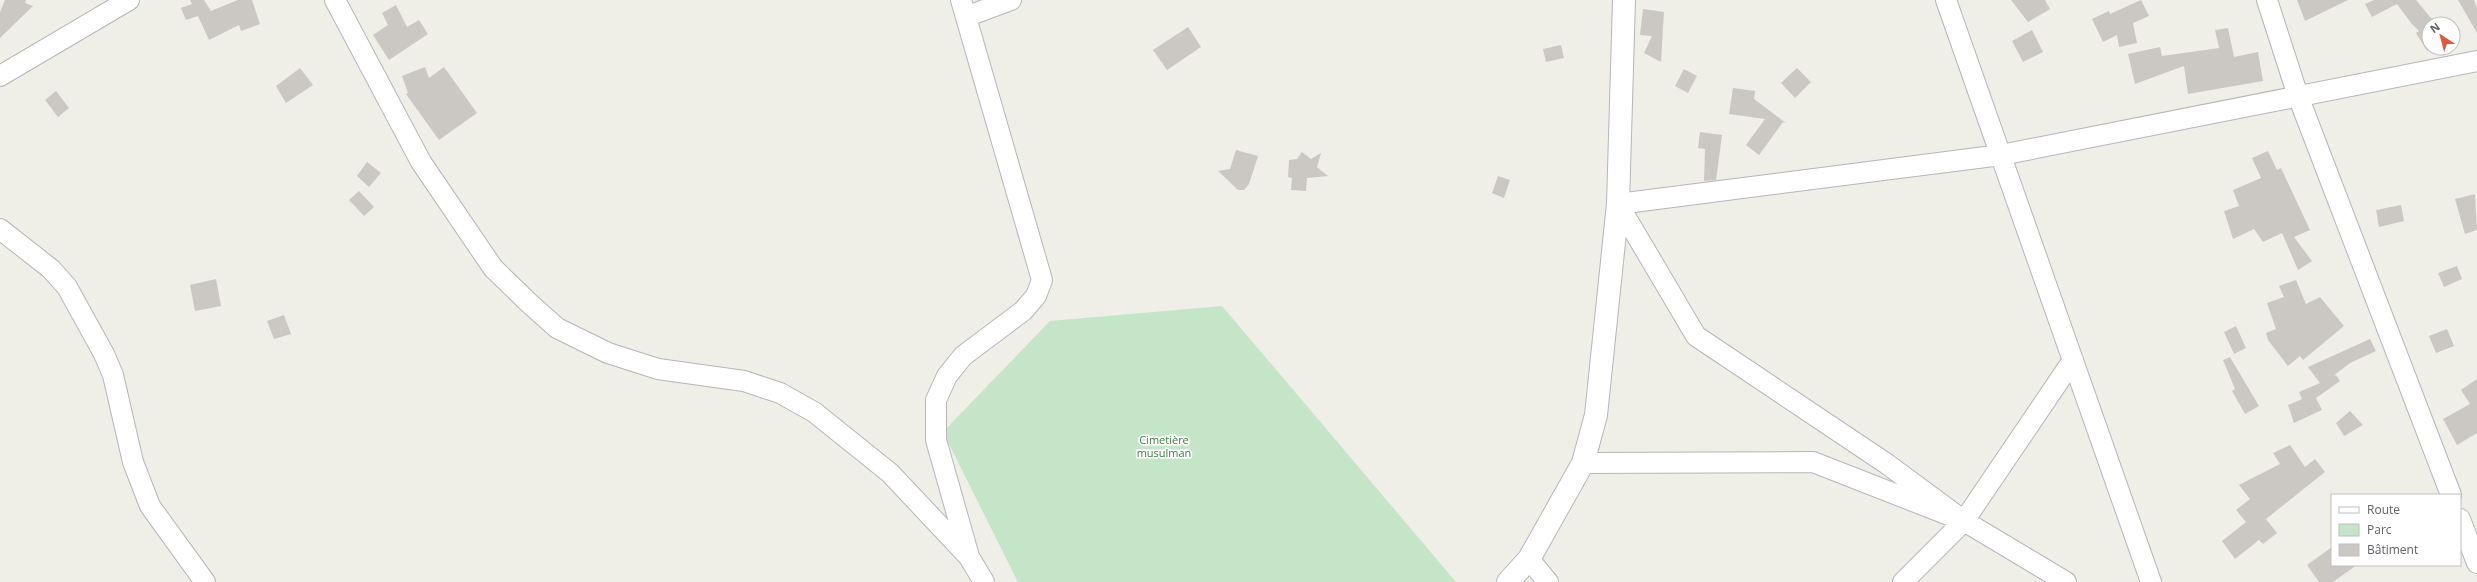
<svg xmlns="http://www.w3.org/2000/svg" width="2477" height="582" font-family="'Open Sans',sans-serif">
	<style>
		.green { fill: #c5e5c8 }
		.building { fill: #cbc8c4 }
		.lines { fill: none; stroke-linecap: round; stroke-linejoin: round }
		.minor-casing { stroke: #b4b6ba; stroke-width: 22 }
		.tertiary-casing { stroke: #b4b6ba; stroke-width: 24 }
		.minor { stroke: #fff; stroke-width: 20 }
		.tertiary { stroke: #fff; stroke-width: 22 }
		.labels { text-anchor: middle; stroke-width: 3.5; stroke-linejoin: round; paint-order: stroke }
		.park-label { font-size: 11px; fill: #3b8044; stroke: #fff }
	</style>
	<rect width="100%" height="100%" fill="#efeee7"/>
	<path class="green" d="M1222 306 1456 582H1018L943 432 1050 321Z"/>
	<path class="building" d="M5 0H26L25 3 33 6 0 38V12Z
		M190 0H204L211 11 238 0H252L260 24 241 31 239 25 209 40 198 16 186 20 181 8 192 4Z
		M2011 0H2045L2050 9 2028 22Z
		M2141 0 2149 16 2133 23 2137 43 2119 47 2117 35 2103 42 2092 19 2109 11 2110 14Z
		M2297 0H2348L2305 21Z
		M2374 0H2416L2436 24H2429V48H2431L2427 51 2416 33 2419 31 2411 23 2397 4 2372 17 2365 4Z
		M2458 0H2474L2477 8V33Z
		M396 5 407 27 419 20 428 34 389 60 373 35 388 25 382 13Z
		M1643 9 1664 12 1661 62 1644 53 1652 36 1640 35Z
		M1188 27 1201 47 1167 70 1153 50Z
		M2228 28 2234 57 2258 52 2263 81 2188 94 2184 66 2135 84 2128 54 2160 47 2162 56 2219 48 2215 30Z
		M2032 30 2043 52 2023 62 2012 41Z
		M1561 45 1564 58 1546 62 1543 49Z
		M425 67 429 78 444 67 477 113 439 140 406 94 408 93 402 76Z
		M300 68 313 85 286 103 276 86Z
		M1797 68 1811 82 1795 98 1781 83Z
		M1684 69 1697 76 1688 93 1675 86Z
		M1733 88 1755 91 1754 99 1786 123 1783 122 1759 155 1746 145 1765 119 1729 114Z
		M56 91 69 108 58 117 45 100Z
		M1700 132 1722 135 1716 180 1704 181 1705 149 1698 148Z
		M1236 150 1258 156 1249 184 1244 190H1238L1218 171 1230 169Z
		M2268 151 2277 170 2281 168 2310 230 2294 237 2312 261 2298 270 2282 233 2263 242 2254 229 2233 239 2224 211 2239 206 2233 190 2261 178 2252 158Z
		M1302 152 1311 159 1321 153 1317 167 1328 176 1307 178 1306 191 1291 190 1292 178 1288 177 1289 160 1297 159Z
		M367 162 381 173 369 187 357 176Z
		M1498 176 1510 180 1504 198 1492 193Z
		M359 191 374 207 364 216 349 200Z
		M2475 194 2477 230 2465 234 2455 199Z
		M2401 205 2404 221 2379 227 2376 210Z
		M2457 266 2462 279 2444 287 2438 273Z
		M216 279 221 306 195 311 190 285Z
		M2296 280 2306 304 2320 297 2344 326 2303 360 2300 356 2288 366 2268 340 2266 333 2276 329 2267 303 2284 297 2279 286Z
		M284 315 291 334 274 339 267 321Z
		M2236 326 2246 348 2234 354 2224 332Z
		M2447 329 2454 346 2436 353 2429 336Z
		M2370 339 2376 351 2350 363 2333 376 2336 375 2340 381 2316 398 2322 410 2294 423 2288 405 2302 399 2299 392 2320 383 2308 367Z
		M2230 357 2259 406 2245 414 2232 391 2235 389 2223 360Z
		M2477 379V433L2457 445 2443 419 2470 404 2461 390Z
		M2350 411 2363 425 2344 436 2336 423Z
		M2290 445 2305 467 2315 459 2325 472 2266 519 2277 533 2263 544 2259 540 2235 559 2222 541 2246 522 2236 510 2250 499 2239 485 2280 464 2273 453Z
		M2332 547V565H2357L2333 582H2319L2307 565Z"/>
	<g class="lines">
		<g class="minor-casing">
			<path id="minor" d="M335 0 421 162 493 268 529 303 557 328 608 353 658 369 744 381 780 393 814 412 890 473 969 557 984 582
				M961 0 1042 280 1036 296 1023 311 963 356 947 376 936 400V440L968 553
				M1946 0 2151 582
				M2267 0 2298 96 2451 495
				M968 16 1011 0
				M0 76 129 0
				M0 229 51 269 67 287 104 354 113 375 133 462 150 506 205 582
				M1583 463 1813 462 1964 521 2066 582
				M2460 519 2477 563
				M1964 521 1887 464 1696 336 1618 204 2001 155 2477 61
				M1529 559 1548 582
				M1903 582 1964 521 2073 360"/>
		</g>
		<g class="tertiary-casing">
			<path id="tertiary" d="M1508 582 1529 559 1583 463 1596 415 1618 204 1624 0"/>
		</g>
		<use href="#minor" class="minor"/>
		<use href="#tertiary" class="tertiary"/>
	</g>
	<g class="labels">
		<g class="park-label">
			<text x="1164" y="444">Cimetière<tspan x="1164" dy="13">musulman</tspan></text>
		</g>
	</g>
	<rect x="2331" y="494" width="130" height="72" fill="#ffffff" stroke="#bfc0c2"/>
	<rect x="2339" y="507" width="20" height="6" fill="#ffffff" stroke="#bfc0c2"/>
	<text x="2367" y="514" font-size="12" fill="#5e6166">Route</text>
	<rect x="2339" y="524" width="20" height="12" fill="#c5e5c8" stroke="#bfc0c2"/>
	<text x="2367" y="534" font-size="12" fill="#5e6166">Parc</text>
	<rect x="2339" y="544" width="20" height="12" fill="#cbc8c4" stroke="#bfc0c2"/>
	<text x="2367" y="554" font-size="12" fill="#5e6166">Bâtiment</text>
	<g transform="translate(2441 36) rotate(324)"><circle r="19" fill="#ffffff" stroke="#bfc0c2"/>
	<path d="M0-3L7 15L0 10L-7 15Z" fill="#de5a3e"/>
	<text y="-6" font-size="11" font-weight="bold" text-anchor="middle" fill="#5e6166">N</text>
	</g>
</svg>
